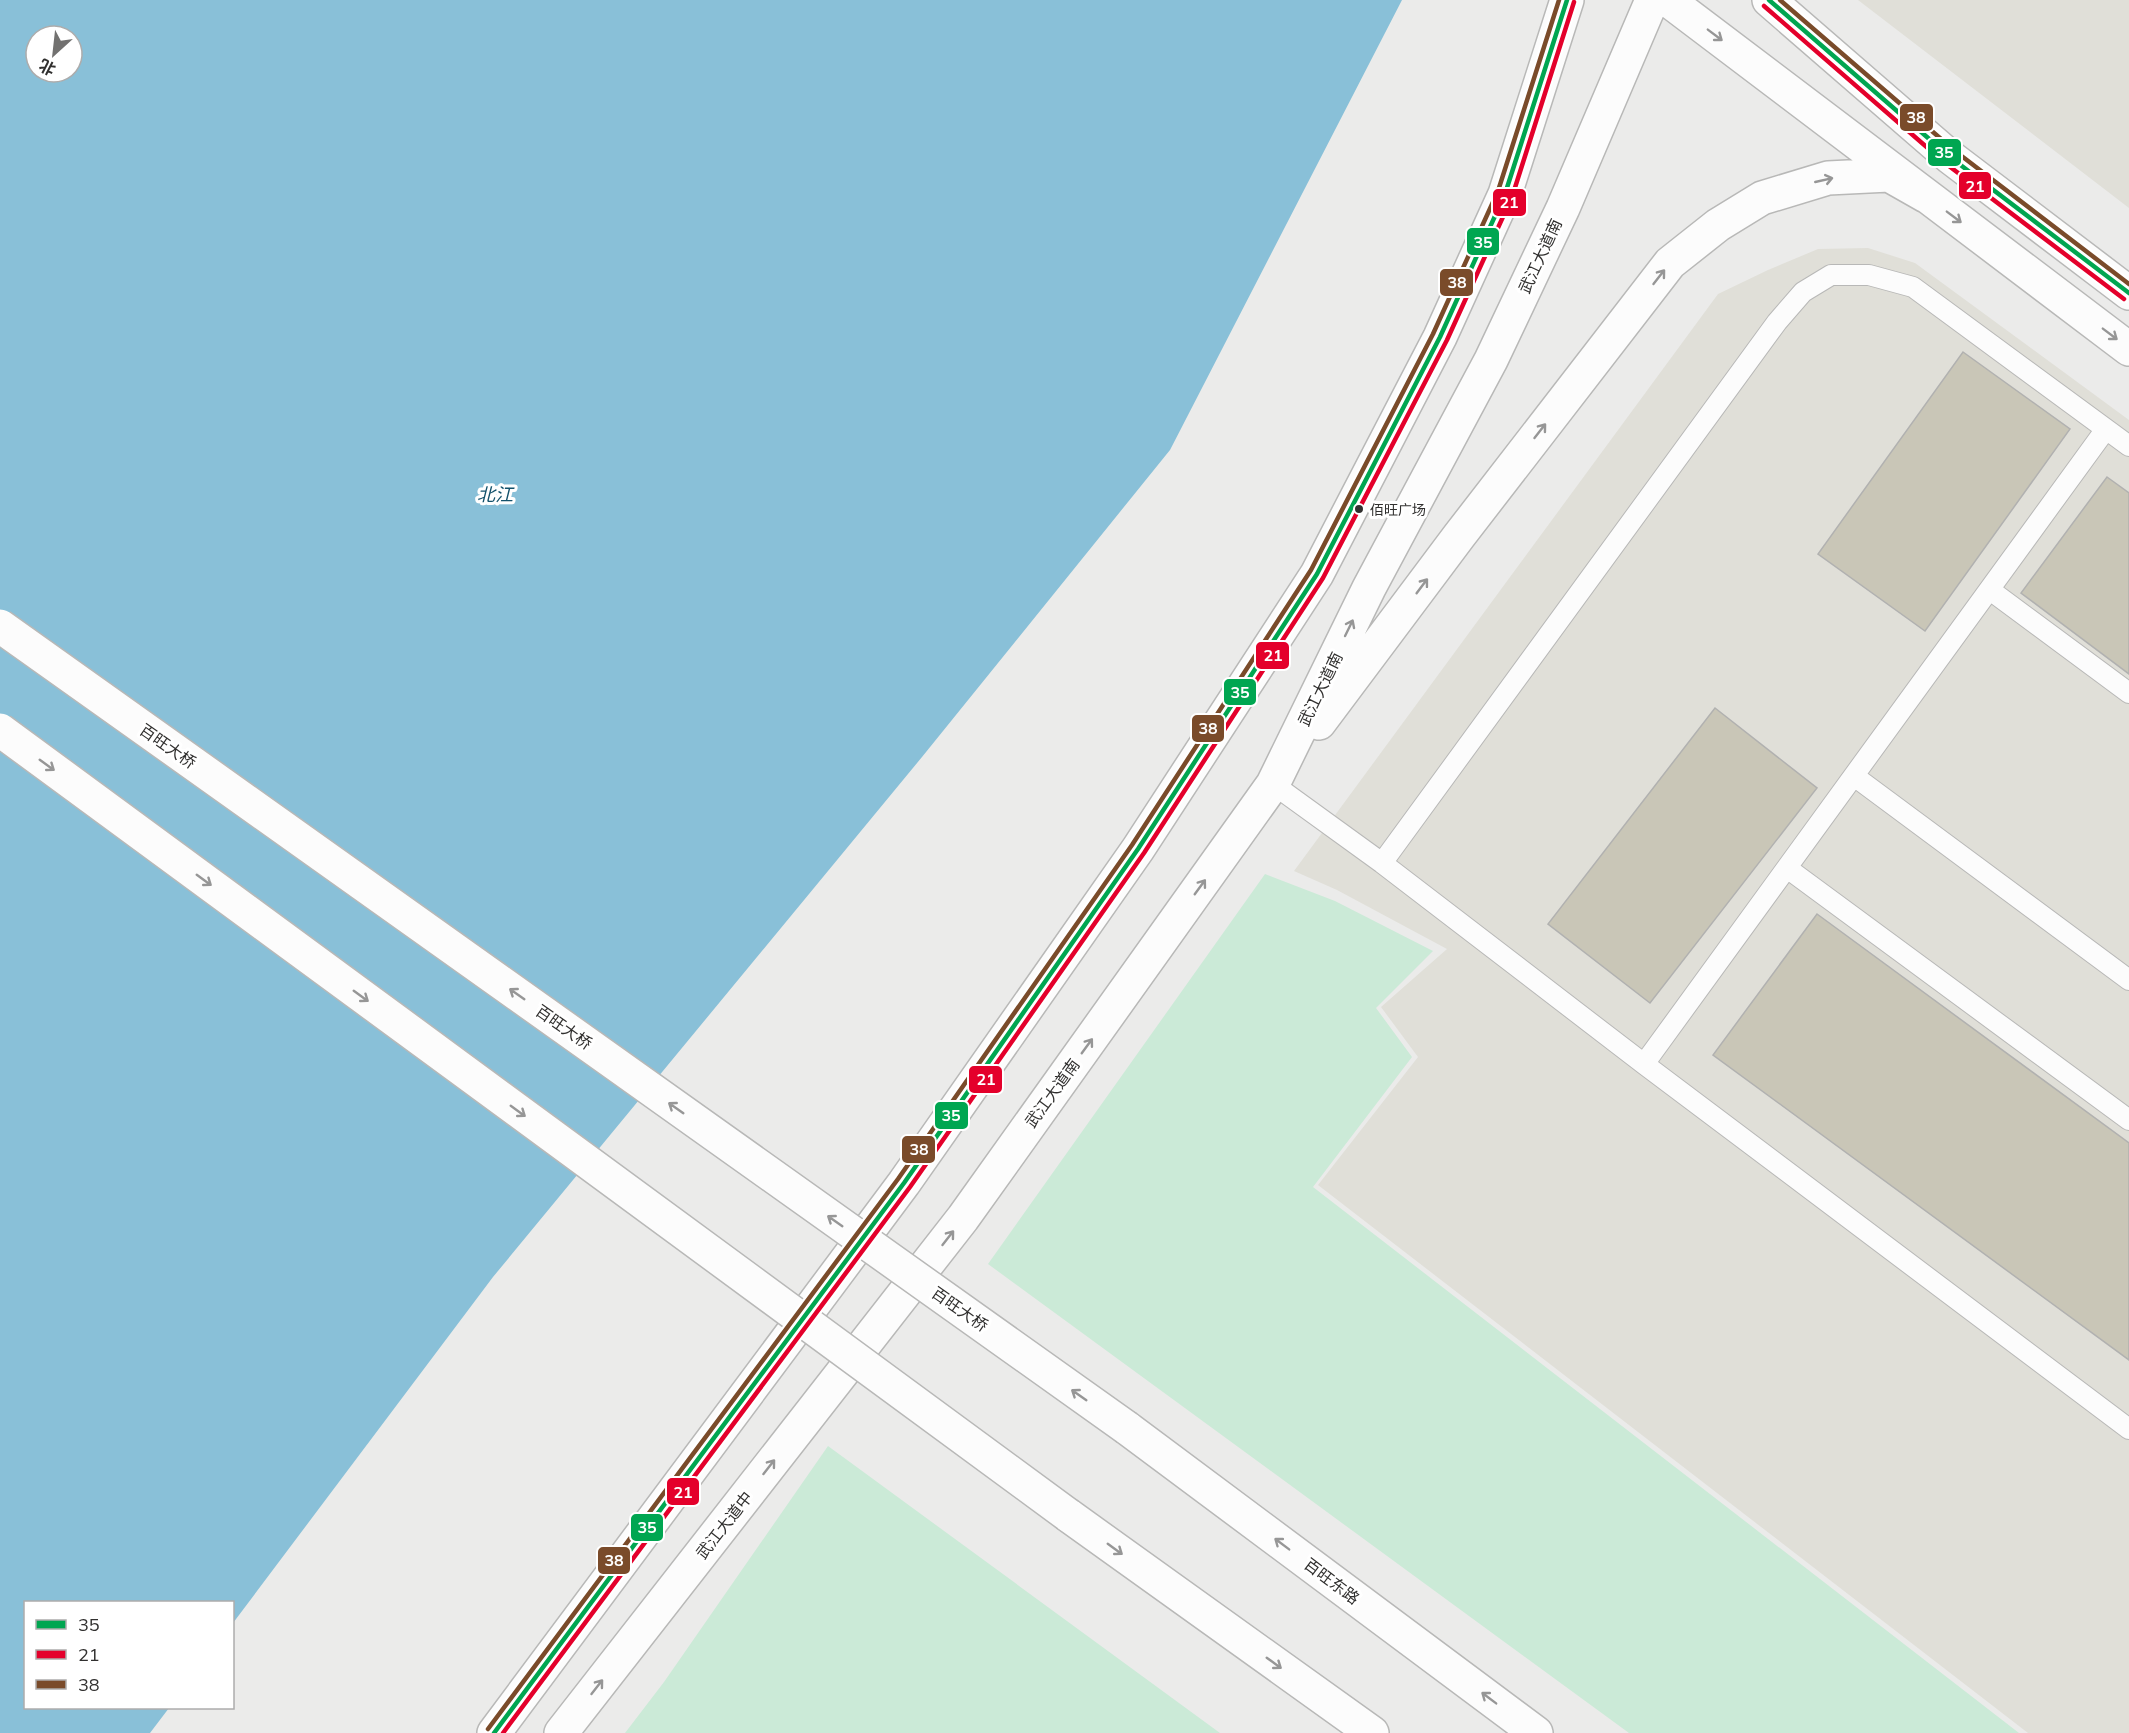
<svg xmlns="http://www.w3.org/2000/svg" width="2129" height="1733" font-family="Mulish,'Noto Sans SC',sans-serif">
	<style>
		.built { fill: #e0dfd8 }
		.green { fill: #cbead7 }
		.water { fill: #89c0d8; fill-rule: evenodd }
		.building { fill: #c9c6b7; stroke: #b1b1b0; stroke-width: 1.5 }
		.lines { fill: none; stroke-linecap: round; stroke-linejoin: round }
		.lane-casing { stroke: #b8b8b7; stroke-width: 22 }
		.primary-casing { stroke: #b8b8b7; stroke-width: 36 }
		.lane { stroke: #fcfcfc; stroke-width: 20 }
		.primary { stroke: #fcfcfc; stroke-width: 33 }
		.primary-bridge-casing { stroke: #b8b8b7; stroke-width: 36; stroke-linecap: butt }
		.primary-bridge { stroke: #fcfcfc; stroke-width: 33 }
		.bus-1-casing { stroke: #fff; stroke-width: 9 }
		.bus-2-casing { stroke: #fff; stroke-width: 9 }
		.bus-3-casing { stroke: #fff; stroke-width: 9 }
		.bus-1 { stroke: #00a651; stroke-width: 4.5 }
		.bus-2 { stroke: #e4002b; stroke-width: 4.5 }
		.bus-3 { stroke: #7a4b2a; stroke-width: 4.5 }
		.oneway { stroke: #969696 }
		.bus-dot { fill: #31302f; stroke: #fff; stroke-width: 2 }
		.labels { text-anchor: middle; stroke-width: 6; stroke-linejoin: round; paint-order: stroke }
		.bus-label { font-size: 14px; fill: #31302f; stroke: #fff; text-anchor: start }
		.street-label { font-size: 16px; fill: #31302f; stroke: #fff }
		.water-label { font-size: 18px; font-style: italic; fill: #12516b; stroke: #fff }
		.line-badge { stroke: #fff; stroke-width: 2 }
		.badge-label { font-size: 16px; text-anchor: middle; font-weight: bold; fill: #fff }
	</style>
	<rect width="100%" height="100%" fill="#ebebea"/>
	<path class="built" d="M1858 0H2129V208Z
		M1868 248 1915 263 2129 420V1733H2028L1318 1185 1418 1057 1381 1007 1447 949 1337 890 1294 871 1718 294 1768 270 1818 249Z"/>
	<path class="green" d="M1265 874 1335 901 1433 951 1376 1008 1412 1057 1313 1187 2019 1733H1629L988 1264Z
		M828 1446 1220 1733H625L664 1682Z"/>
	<path class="water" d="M0 0H1402L1170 450 922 757 493 1277 233 1623 232 1602H26V1708H169L150 1733H0ZM36 36H72V72H36Z"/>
	<path class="building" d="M1963 352 2070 429 1925 631 1818 554Z
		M2107 477 2129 493V674L2021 593Z
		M1715 708 1817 788 1650 1003 1548 924Z
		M1817 914 2129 1143V1360L1713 1055Z"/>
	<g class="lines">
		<g class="lane-casing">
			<path id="lane" d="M1990 590 2129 693
				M1854 776 2129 980
				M1273 784 1382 863 1644 1064 2129 1429
				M1382 863 1777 322 1803 292 1831 275H1869L1913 287 2129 446
				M1787 868 2129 1120
				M1644 1064 2106 429"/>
		</g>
		<g class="primary-casing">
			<path id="primary" d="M1668 0 2129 349
				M1769 0 1950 157 2129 293
				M1319 723 1459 536 1670 263 1718 225 1762 198 1828 178 1889 175 1926 196
				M1127 1428 1536 1733
				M1068 1515 1372 1733
				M494 1733 904 1183 1138 849 1317 574 1440 337 1505 194 1567 0
				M561 1733 963 1218 1273 784 1369 588 1491 360 1563 208 1652 0"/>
		</g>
		<use href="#lane" class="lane"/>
		<use href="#primary" class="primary"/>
		<g class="primary-bridge-casing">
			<path id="primary-bridge" d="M0 626 1127 1428
				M0 730 1068 1515"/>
		</g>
		<use href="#primary-bridge" class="primary-bridge"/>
		<g class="bus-1-casing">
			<path id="bus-1" d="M1769 0 1950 157 2129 293
				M494 1733 904 1183 1138 849 1317 574 1440 337 1505 194 1567 0"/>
		</g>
		<g class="bus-2-casing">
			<path id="bus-2" d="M1764 6 1945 163 2124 299
				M503 1733 910 1187 1144 853 1323 578 1447 340 1512 197 1574 2"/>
		</g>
		<g class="bus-3-casing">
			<path id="bus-3" d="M1780 0 1955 151 2129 284
				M488 1729 898 1179 1132 845 1311 570 1433 334 1498 191 1559 0"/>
		</g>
		<use href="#bus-1" class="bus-1"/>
		<use href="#bus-2" class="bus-2"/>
		<use href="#bus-3" class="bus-3"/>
	</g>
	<defs><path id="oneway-shaft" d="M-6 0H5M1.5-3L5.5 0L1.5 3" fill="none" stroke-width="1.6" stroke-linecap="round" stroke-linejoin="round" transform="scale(1.5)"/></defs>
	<g class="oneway">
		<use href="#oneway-shaft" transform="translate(1715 35) rotate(37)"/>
		<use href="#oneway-shaft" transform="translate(1824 180) rotate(-13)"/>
		<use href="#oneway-shaft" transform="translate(1954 217) rotate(37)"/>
		<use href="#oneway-shaft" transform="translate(1659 277) rotate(-52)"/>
		<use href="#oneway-shaft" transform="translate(2110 334) rotate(37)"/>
		<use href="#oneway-shaft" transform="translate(1540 431) rotate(-52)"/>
		<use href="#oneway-shaft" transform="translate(1422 586) rotate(-53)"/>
		<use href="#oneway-shaft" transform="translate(1349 628) rotate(-64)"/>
		<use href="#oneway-shaft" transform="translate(47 765) rotate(36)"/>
		<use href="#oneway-shaft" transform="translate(204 880) rotate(36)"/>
		<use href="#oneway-shaft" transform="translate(1200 887) rotate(-54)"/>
		<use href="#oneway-shaft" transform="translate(517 994) rotate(-145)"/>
		<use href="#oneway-shaft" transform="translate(361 996) rotate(36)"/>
		<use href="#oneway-shaft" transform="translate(1087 1046) rotate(-54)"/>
		<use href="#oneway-shaft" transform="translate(676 1108) rotate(-145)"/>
		<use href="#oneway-shaft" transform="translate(518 1111) rotate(36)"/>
		<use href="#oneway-shaft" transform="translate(835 1221) rotate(-145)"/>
		<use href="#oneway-shaft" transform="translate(948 1238) rotate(-52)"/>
		<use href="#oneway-shaft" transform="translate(1079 1395) rotate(-145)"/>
		<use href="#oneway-shaft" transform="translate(769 1467) rotate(-52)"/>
		<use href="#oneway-shaft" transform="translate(1282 1544) rotate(-143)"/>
		<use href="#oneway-shaft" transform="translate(1115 1549) rotate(36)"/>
		<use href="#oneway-shaft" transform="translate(1274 1663) rotate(36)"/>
		<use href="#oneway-shaft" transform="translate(597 1687) rotate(-52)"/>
		<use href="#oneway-shaft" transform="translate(1489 1698) rotate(-143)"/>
	</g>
	<circle class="bus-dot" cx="1359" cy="509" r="5"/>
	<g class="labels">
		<g class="bus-label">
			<text x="1370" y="515">佰旺广场</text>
		</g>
		<g class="street-label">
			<text transform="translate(1540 256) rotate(-65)" y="6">武江大道南</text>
			<text transform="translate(1320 689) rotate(-64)" y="6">武江大道南</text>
			<text transform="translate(168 746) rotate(35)" y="6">百旺大桥</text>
			<text transform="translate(564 1027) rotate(35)" y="6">百旺大桥</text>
			<text transform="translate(1052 1093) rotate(-54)" y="6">武江大道南</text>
			<text transform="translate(960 1309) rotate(35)" y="6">百旺大桥</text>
			<text transform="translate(724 1525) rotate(-52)" y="6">武江大道中</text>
			<text transform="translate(1332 1581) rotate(37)" y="6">百旺东路</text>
		</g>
		<g class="water-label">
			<text x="495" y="501">北江</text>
		</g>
	</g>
	<g class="line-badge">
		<rect x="1899" y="103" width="35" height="29" rx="6" fill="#7a4b2a"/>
		<rect x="1927" y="138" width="35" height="29" rx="6" fill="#00a651"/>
		<rect x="1958" y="171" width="34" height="29" rx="6" fill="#e4002b"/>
		<rect x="1492" y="188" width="35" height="29" rx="6" fill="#e4002b"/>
		<rect x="1466" y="227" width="34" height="29" rx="6" fill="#00a651"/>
		<rect x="1439" y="268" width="35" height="29" rx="6" fill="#7a4b2a"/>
		<rect x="1255" y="641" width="35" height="29" rx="6" fill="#e4002b"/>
		<rect x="1223" y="678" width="34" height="28" rx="6" fill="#00a651"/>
		<rect x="1191" y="714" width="34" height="29" rx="6" fill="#7a4b2a"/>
		<rect x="968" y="1065" width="35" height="29" rx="6" fill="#e4002b"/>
		<rect x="934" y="1101" width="35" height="29" rx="6" fill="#00a651"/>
		<rect x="901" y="1135" width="35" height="29" rx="6" fill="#7a4b2a"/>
		<rect x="666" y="1477" width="34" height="29" rx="6" fill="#e4002b"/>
		<rect x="630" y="1513" width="34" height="29" rx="6" fill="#00a651"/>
		<rect x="597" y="1546" width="34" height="29" rx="6" fill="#7a4b2a"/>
	</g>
	<g class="badge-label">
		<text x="1916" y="123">38</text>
		<text x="1944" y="158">35</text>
		<text x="1975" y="192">21</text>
		<text x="1509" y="208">21</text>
		<text x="1483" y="248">35</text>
		<text x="1457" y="288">38</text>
		<text x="1273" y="661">21</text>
		<text x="1240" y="698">35</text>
		<text x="1208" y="734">38</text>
		<text x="986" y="1085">21</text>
		<text x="951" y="1121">35</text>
		<text x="919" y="1155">38</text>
		<text x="683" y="1498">21</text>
		<text x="647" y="1533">35</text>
		<text x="614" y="1566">38</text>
	</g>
	<rect x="24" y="1601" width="210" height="108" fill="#ffffff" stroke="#adacac" stroke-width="1.5"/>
	<rect x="36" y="1620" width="30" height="9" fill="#00a651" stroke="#adacac" stroke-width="1.5"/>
	<text x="78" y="1631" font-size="18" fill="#31302f">35</text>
	<rect x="36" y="1650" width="30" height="9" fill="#e4002b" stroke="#adacac" stroke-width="1.5"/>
	<text x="78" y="1661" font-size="18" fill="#31302f">21</text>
	<rect x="36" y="1680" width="30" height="9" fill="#7a4b2a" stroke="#adacac" stroke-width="1.5"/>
	<text x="78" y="1691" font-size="18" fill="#31302f">38</text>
	<g transform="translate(54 54) rotate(207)"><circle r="28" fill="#ffffff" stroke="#adacac" stroke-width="1.5"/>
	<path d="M0-4.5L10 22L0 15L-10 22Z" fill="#727170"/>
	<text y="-9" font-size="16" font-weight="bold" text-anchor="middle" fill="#31302f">北</text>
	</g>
</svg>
